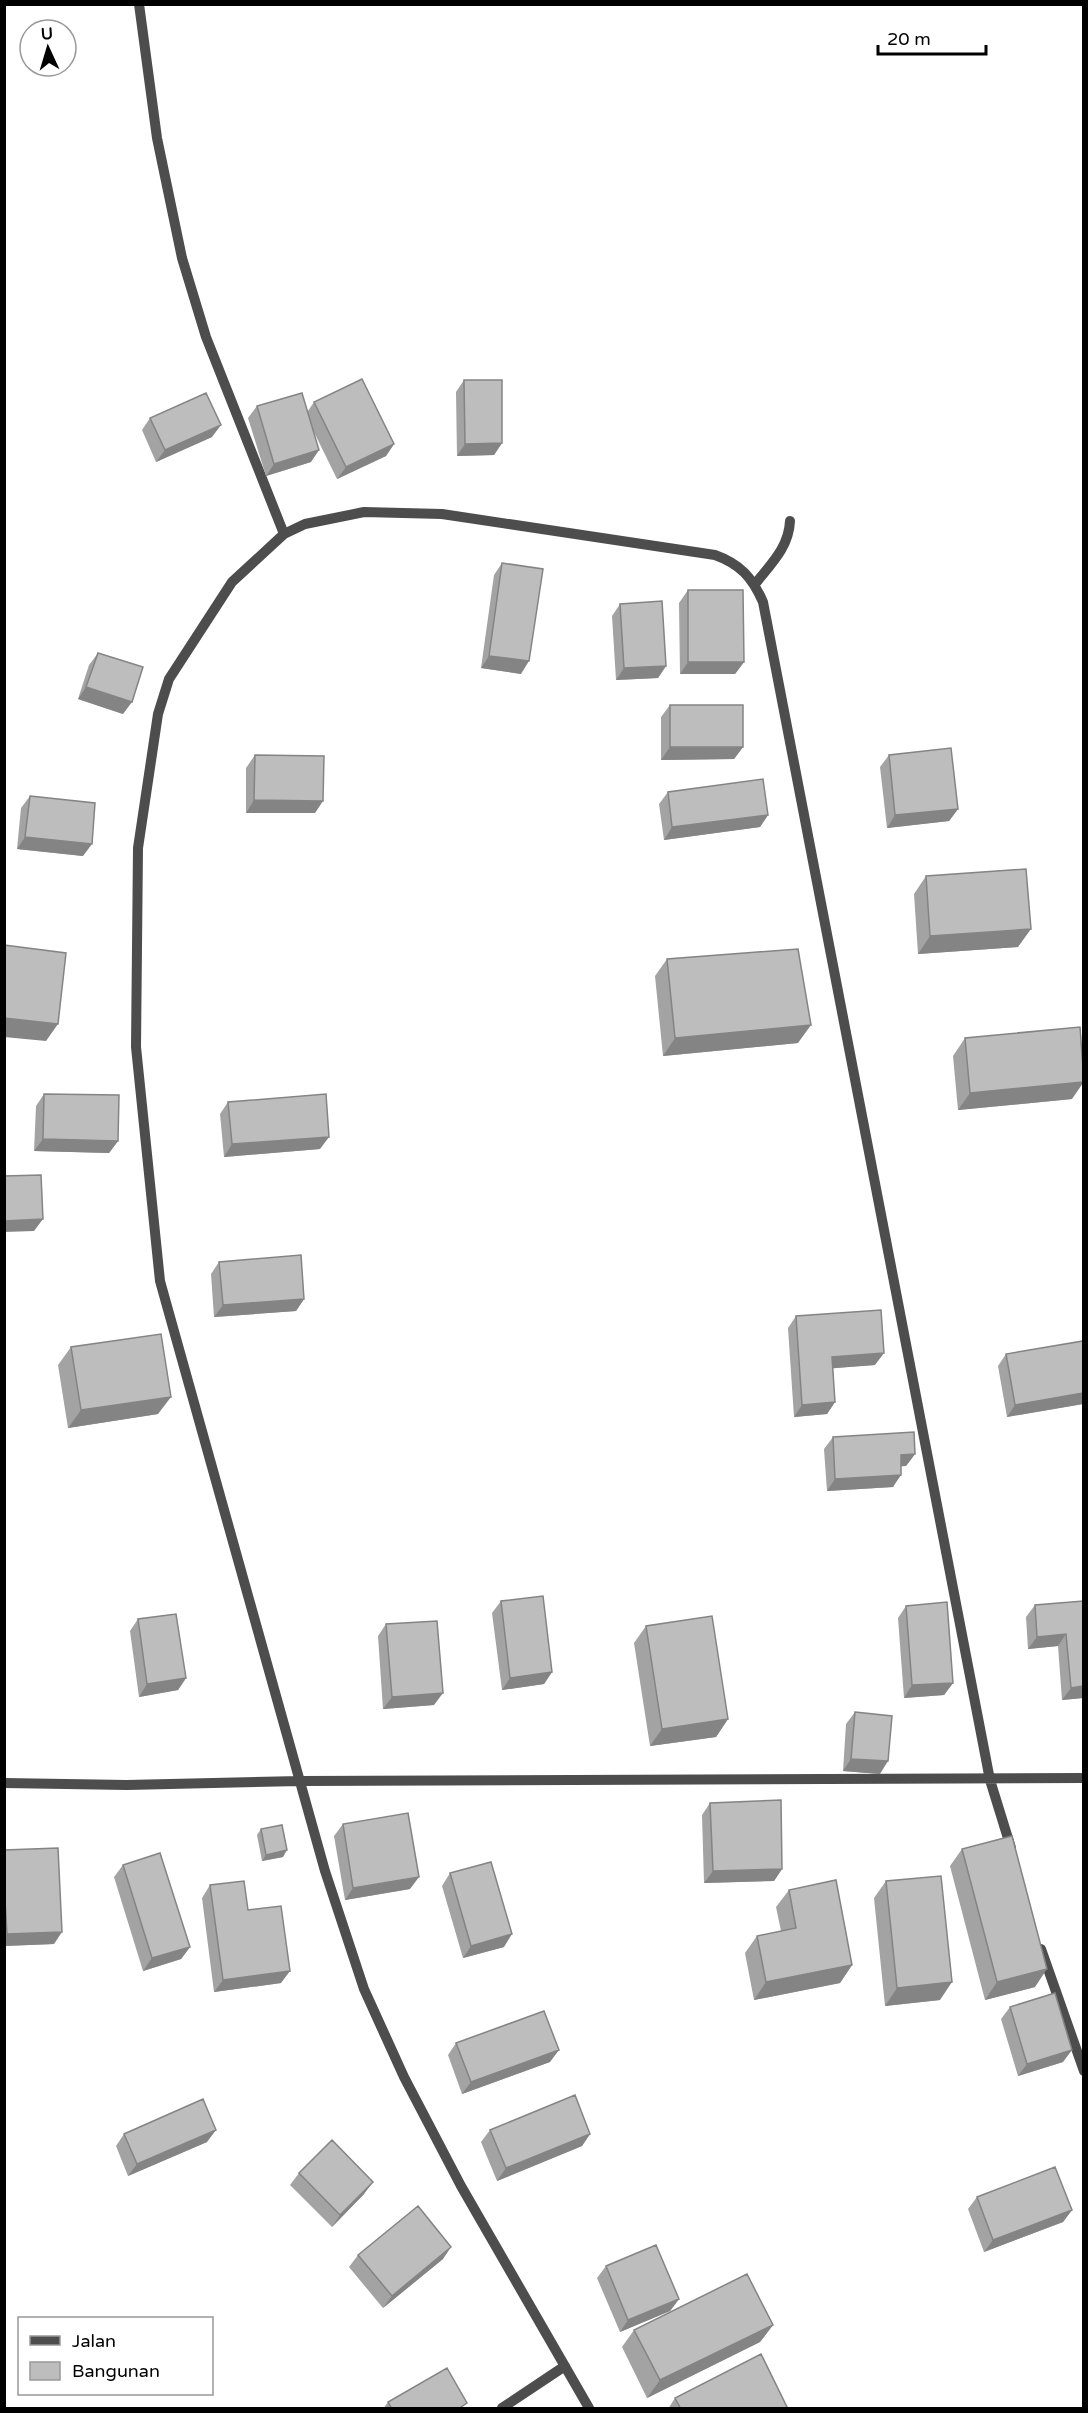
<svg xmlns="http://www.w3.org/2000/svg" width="1088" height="2413" font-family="'Varela Round',sans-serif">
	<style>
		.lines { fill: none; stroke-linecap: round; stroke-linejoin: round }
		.minor { stroke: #4d4d4d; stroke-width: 10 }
		.wall { fill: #a3a3a3 }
		.shaded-wall { fill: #848484 }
		.building { fill: #bdbdbd; stroke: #848484; stroke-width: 1.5 }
	</style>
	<rect width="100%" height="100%" fill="#fff"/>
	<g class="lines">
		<path class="minor" d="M139 4 157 138 182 258 206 337 284 534
			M755 584C771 564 789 547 790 521
			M4 1783 127 1785 300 1781 1084 1778
			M1041 1949 1084 2071
			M502 2408 565 2366
			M589 2408 461 2186 404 2077 364 1989 325 1871 160 1281 136 1047 138 848 158 714 169 679 232 582 284 534 305 524 364 512 442 514 715 555C740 564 752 577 763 602L990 1780 1011 1848"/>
	</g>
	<path class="wall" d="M464 380 502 443 494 455 457 456 456 392Z
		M314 402 394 444 386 456 337 479 313 430 311 462 266 476 248 418 257 406 308 411Z
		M150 418 212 437 156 462 142 430Z
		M502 563 521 674 481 668 494 575Z
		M688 590 744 662 735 674H680L679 603Z
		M620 604 666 666 658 678 616 680 612 616Z
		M98 653 123 714 78 699 89 665Z
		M670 705 743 747 734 759 661 760V717Z
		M255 755 315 813H246V768Z
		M889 755 958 809 949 821 887 828 880 767Z
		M668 792 768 815 760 827 664 840 659 804Z
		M30 796 83 856 17 849 21 808Z
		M926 876 1018 947 918 954 914 894Z
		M667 959 798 1043 663 1056 655 976Z
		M965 1038 1072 1099 958 1110 953 1056Z
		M44 1094 118 1141 109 1153 34 1151 36 1106Z
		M228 1102 320 1149 224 1157 220 1114Z
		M219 1262 304 1299 296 1311 214 1317 211 1274Z
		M796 1316 875 1365 833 1368 835 1402 827 1414 794 1417 788 1328Z
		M1083 1341V1404L1007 1417 998 1366 1006 1354Z
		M71 1347 158 1414 68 1428 58 1365Z
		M833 1437 915 1454 906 1466H901L893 1487 827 1491 824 1449Z
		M501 1601 552 1672 544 1684 502 1690 492 1613Z
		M1083 1601V1698L1062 1700 1058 1646 1028 1649 1026 1617 1035 1605Z
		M906 1606 953 1683 944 1695 904 1698 898 1618Z
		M138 1619 186 1678 178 1690 139 1697 130 1631Z
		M386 1624 434 1705 383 1709 378 1636Z
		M646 1626 728 1719 716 1737 650 1746 634 1643Z
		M855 1712 880 1774 843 1771 846 1724Z
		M710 1803 782 1869 774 1881 704 1883 702 1815Z
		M343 1824 410 1889 345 1900 334 1836Z
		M261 1829 283 1857 262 1861 257 1835Z
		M1083 1839V1861L1082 1842Z
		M962 1849 1035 1987 985 2000 950 1866Z
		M4 1850 54 1944 4 1946Z
		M123 1865 190 1947 181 1959 143 1971 114 1877Z
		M450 1873 504 1947 463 1958 442 1886Z
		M886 1881 940 2000 885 2006 874 1898Z
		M210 1885 248 1910 281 1983 214 1992 202 1898Z
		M789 1890 852 1965 840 1983 754 2000 745 1953 757 1936 781 1931 776 1907Z
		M1010 2007 1063 2062 1018 2076 1001 2019Z
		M456 2043 550 2062 462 2094 448 2055Z
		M490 2130 590 2134 582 2146 497 2181 481 2142Z
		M124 2134 207 2142 128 2176 116 2146Z
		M299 2173 364 2194 332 2227 290 2185Z
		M977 2197 1072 2210 1063 2222 984 2252 968 2209Z
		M358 2255 443 2259 383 2308 349 2267Z
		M606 2266 679 2299 670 2311 620 2332 597 2278Z
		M773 2325 760 2342 647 2398 622 2347 634 2330Z
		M675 2398 788 2409H668Z
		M388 2402 464 2409H383Z"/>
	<path class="shaded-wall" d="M221 425 212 437 156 462 165 450Z
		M502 443 494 455 457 456 465 444Z
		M394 444 386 456 337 479 346 467Z
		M319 450 311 462 266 476 274 464Z
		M489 656 529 661 521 674 481 668Z
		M688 662H744L735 674H680Z
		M666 666 658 678 616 680 624 668Z
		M86 687 132 702 123 714 78 699Z
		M670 747H743L734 759 661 760Z
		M254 800 323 801 315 813H246Z
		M958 809 949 821 887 828 895 815Z
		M768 815 760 827 664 840 672 827Z
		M25 837 92 844 83 856 17 849Z
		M1031 929 1018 947 918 954 930 936Z
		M4 1018 58 1024 46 1041 4 1037Z
		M811 1025 798 1043 663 1056 675 1038Z
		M1083 1082V1083L1072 1099 958 1110 970 1093Z
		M329 1137 320 1149 224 1157 232 1144Z
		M43 1139 118 1141 109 1153 34 1151Z
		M43 1219 34 1231 4 1232V1221Z
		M304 1299 296 1311 214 1317 223 1305Z
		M884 1353 875 1365 824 1369 832 1357Z
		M1083 1393V1404L1007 1417 1015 1405Z
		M171 1397 158 1414 68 1428 81 1410Z
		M835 1402 827 1414 794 1417 802 1405Z
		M915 1454 906 1466 892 1467 901 1455Z
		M901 1475 893 1487 827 1491 835 1479Z
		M1066 1634 1058 1646 1028 1649 1037 1637Z
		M552 1672 544 1684 502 1690 510 1678Z
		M186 1678 178 1690 139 1697 147 1684Z
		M953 1683 944 1695 904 1698 912 1685Z
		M1083 1686V1698L1062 1700 1071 1688Z
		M443 1693 434 1705 383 1709 392 1697Z
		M728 1719 716 1737 650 1746 662 1729Z
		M851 1759 888 1761 880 1774 843 1771Z
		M287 1850 283 1857 262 1861 266 1855Z
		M782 1869 774 1881 704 1883 713 1871Z
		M419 1877 410 1889 345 1900 353 1888Z
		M62 1932 54 1944 4 1946V1938L7 1934Z
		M512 1934 504 1947 463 1958 471 1946Z
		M190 1947 181 1959 143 1971 152 1958Z
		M852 1965 840 1983 754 2000 766 1982Z
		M1047 1969 1035 1987 985 2000 997 1982Z
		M290 1971 281 1983 214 1992 223 1980Z
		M952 1982 940 2000 885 2006 897 1988Z
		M559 2050 550 2062 462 2094 471 2082Z
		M1072 2050 1063 2062 1018 2076 1027 2064Z
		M216 2130 207 2142 128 2176 137 2164Z
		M590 2134 582 2146 497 2181 506 2168Z
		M373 2182 364 2194 332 2227 340 2215Z
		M1072 2210 1063 2222 984 2252 993 2240Z
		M451 2247 443 2259 383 2308 392 2296Z
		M679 2299 670 2311 620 2332 628 2320Z
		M773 2325 760 2342 647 2398 660 2380Z"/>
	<path class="building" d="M362 379 394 444 346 467 314 402Z
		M464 380H502V443L465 444Z
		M206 393 221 425 165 450 150 418Z
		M302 393 319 450 274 464 257 406Z
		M502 563 543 569 529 661 489 656Z
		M688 590H743L744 662H688Z
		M662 601 666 666 624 668 620 604Z
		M98 653 143 667 132 702 86 687Z
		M670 705H743V747H670Z
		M951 748 958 809 895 815 889 755Z
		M255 755 324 756 323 801 254 800Z
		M763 779 768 815 672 827 668 792Z
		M30 796 95 803 92 844 25 837Z
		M1026 869 1031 929 930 936 926 876Z
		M4 945 66 953 58 1024 4 1018Z
		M798 949 811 1025 675 1038 667 959Z
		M1080 1027 1083 1068V1082L970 1093 965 1038Z
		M44 1094 119 1095 118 1141 43 1139Z
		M326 1094 329 1137 232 1144 228 1102Z
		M41 1175 43 1219 4 1221V1176Z
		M301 1255 304 1299 223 1305 219 1262Z
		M881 1310 884 1353 832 1357 835 1402 802 1405 796 1316Z
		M161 1334 171 1397 81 1410 71 1347Z
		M1083 1341V1393L1015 1405 1006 1354Z
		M914 1432 915 1454 901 1455V1475L835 1479 833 1437Z
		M543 1596 552 1672 510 1678 501 1601Z
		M1083 1601V1686L1071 1688 1066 1634 1037 1637 1035 1605Z
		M947 1602 953 1683 912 1685 906 1606Z
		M176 1614 186 1678 147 1684 138 1619Z
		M712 1616 728 1719 662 1729 646 1626Z
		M437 1621 443 1693 392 1697 386 1624Z
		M855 1712 892 1716 888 1761 851 1759Z
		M781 1800 782 1869 713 1871 710 1803Z
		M408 1813 419 1877 353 1888 343 1824Z
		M282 1825 287 1850 266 1855 261 1829Z
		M1012 1836 1047 1969 997 1982 962 1849Z
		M58 1848 62 1932 7 1934 4 1883V1850Z
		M160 1853 190 1947 152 1958 123 1865Z
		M491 1862 512 1934 471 1946 450 1873Z
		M941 1876 952 1982 897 1988 886 1881Z
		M836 1880 852 1965 766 1982 757 1936 796 1928 789 1890Z
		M244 1881 248 1910 281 1906 290 1971 223 1980 210 1885Z
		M1055 1993 1072 2050 1027 2064 1010 2007Z
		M544 2011 559 2050 471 2082 456 2043Z
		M575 2095 590 2134 506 2168 490 2130Z
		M203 2099 216 2130 137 2164 124 2134Z
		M332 2140 373 2182 340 2215 299 2173Z
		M1055 2167 1072 2210 993 2240 977 2197Z
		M418 2206 451 2247 392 2296 358 2255Z
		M656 2245 679 2299 628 2320 606 2266Z
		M747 2274 773 2325 660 2380 634 2330Z
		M761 2354 788 2409H681L675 2398Z
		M447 2368 467 2403 458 2409H392L388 2402Z"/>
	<rect width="1088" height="2413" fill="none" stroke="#000000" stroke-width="12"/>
	<rect x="18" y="2317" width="195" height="78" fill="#ffffff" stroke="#999999" stroke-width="1.5"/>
	<rect x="30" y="2336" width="30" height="9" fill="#4d4d4d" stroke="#999999" stroke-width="1.5"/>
	<text x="72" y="2347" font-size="18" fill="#000000">Jalan</text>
	<rect x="30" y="2362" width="30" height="18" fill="#bdbdbd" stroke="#999999" stroke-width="1.5"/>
	<text x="72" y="2377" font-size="18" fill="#000000">Bangunan</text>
	<g transform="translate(48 48) rotate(356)"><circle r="28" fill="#ffffff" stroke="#999999" stroke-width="1.5"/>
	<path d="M0-4.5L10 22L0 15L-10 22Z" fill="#000000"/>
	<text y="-9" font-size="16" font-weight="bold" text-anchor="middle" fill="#000000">U</text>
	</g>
	<path d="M878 45v9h108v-9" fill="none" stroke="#000000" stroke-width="3"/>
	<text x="887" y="45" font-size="18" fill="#000000" stroke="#ffffff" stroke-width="4.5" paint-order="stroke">20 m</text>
</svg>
